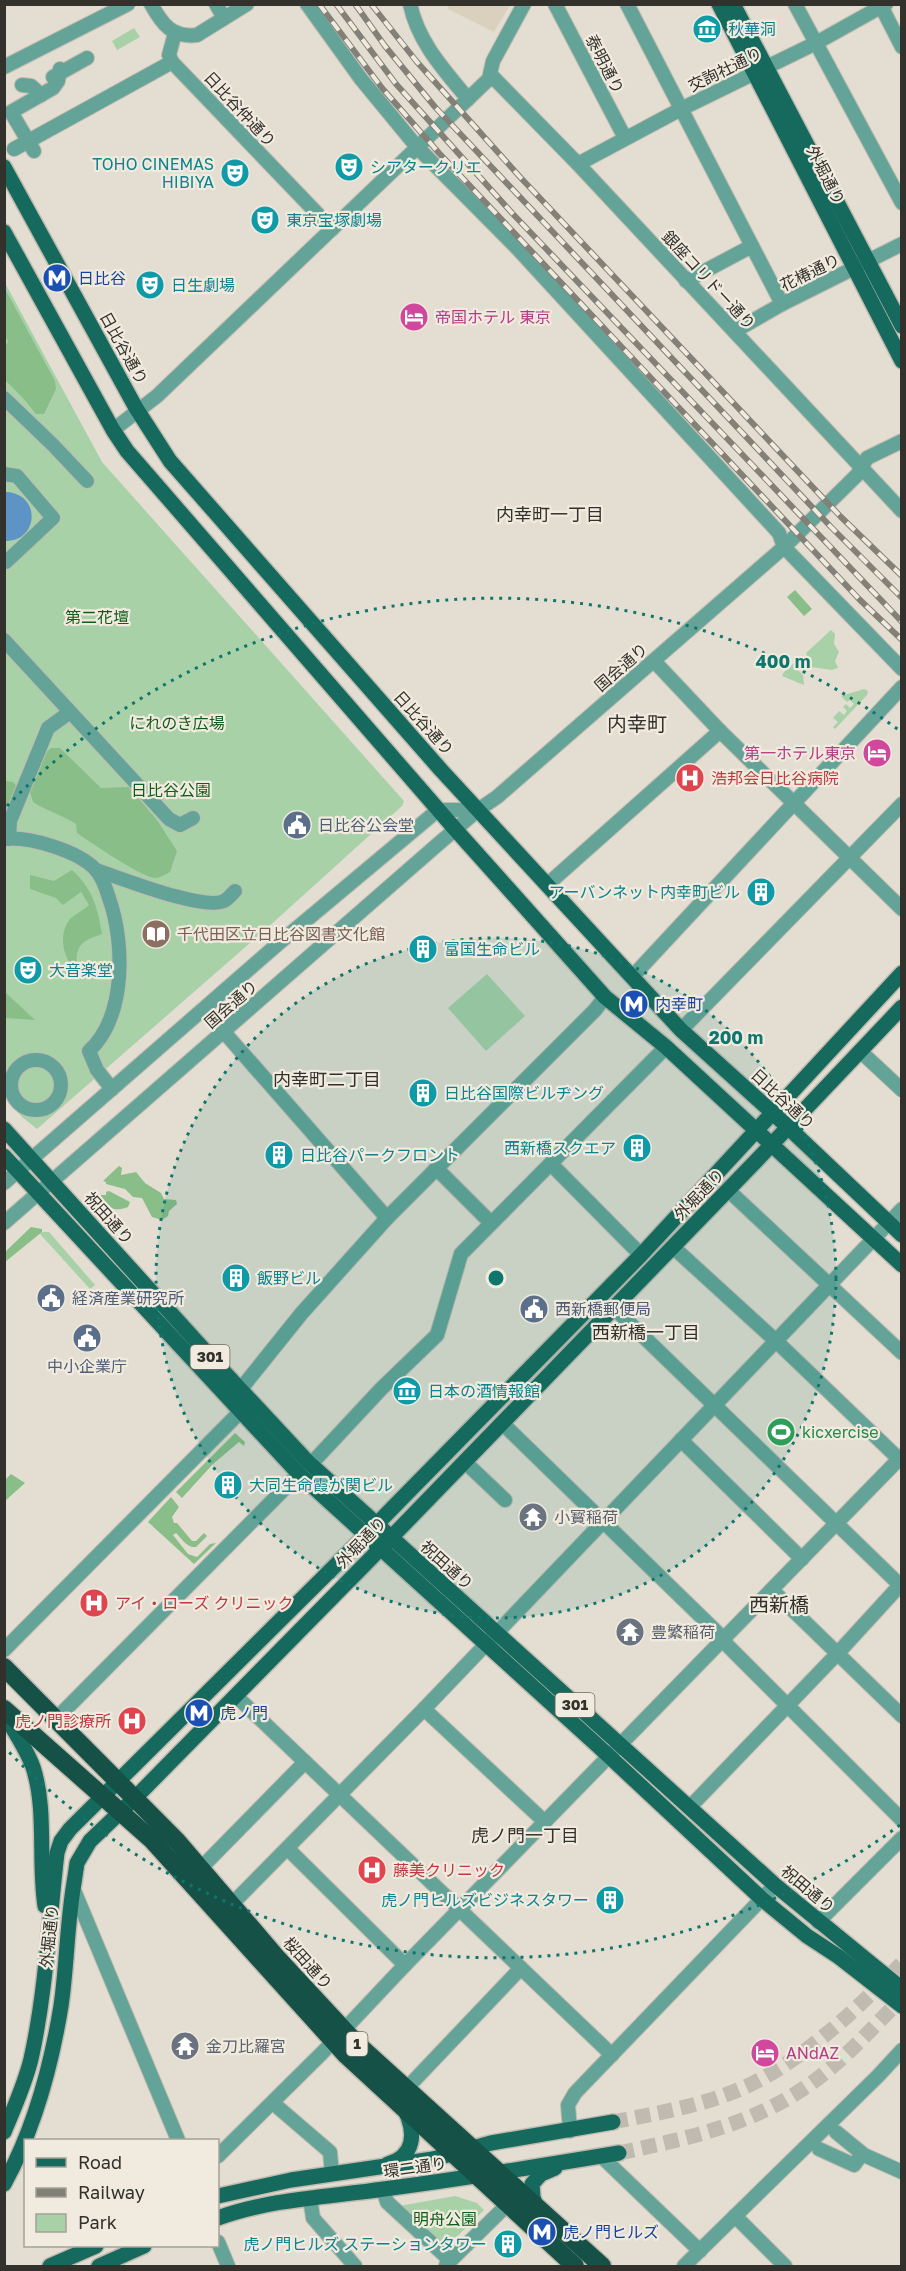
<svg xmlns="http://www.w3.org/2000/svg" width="906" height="2271" font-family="'Golos Text','Noto Sans JP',sans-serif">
<rect width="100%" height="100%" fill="#e3ded1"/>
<polygon fill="#d9d1bd" points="448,5 448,4 510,5 494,32 448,9"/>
<g fill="#a8d1a8">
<polygon points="134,28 140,37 117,50 112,41"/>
<polygon points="4,281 102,462 404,801 402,806 266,929 37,1129 22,1117 4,1097"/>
<polygon points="831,630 835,634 834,644 839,652 835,661 838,668 832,670 811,667 806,653"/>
<polygon points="803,655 803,667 799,667 798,670 803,675 804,685 782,676 784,672"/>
<polygon points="864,689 868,691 867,695 835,729 833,727 838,722 833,718 839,711 844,715 847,711 843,707 846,704 850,708 854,704 850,700 847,702 841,696"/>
<polygon points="487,974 525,1016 486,1051 448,1008"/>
<polygon points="42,1232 49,1232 95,1285 90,1289 40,1234"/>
<polygon points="455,2196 477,2203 484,2210 445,2248 399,2206"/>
</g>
<g fill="#89be89">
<polygon points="4,287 55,381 56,389 44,414 36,414 23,398 5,380 5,346 8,342 5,335"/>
<polygon points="795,590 812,609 804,616 787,597"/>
<path d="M51 748H60L101 788 129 787 157 820 177 851 170 872C166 874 161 877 157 878 145 880 90 842 77 833L76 824C62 815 47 811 33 802L28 786 42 756Z"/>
<polygon points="5,781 13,782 18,788 5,824"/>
<path d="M72 870C92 888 98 908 102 934 78 942 75 947 77 973 64 959 57 936 70 919 75 914 84 910 89 905L81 892 63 905 56 898 30 889V875L54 881Z"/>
<polygon points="5,992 35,1020 5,1018"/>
<polygon points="119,1166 122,1168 121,1175 136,1172 145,1183 161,1193 164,1199 176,1200 177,1204 169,1211 168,1216 162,1220 152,1217 142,1198 133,1197 125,1189 106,1184 106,1182 103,1181"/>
<path d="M109 1191 130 1202 128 1207C114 1212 111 1209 101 1198V1195H106V1192Z"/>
<polygon points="31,1227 42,1229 42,1232 5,1262 5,1252"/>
<polygon points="235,1433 245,1442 244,1446 239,1442 213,1464 182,1498 176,1492"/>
<polygon points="11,1474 25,1483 5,1501 5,1480"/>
<path d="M171 1497 179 1507 172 1517 174 1523H177L192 1541H196L204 1533 207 1536 196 1547C187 1548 182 1539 176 1533L173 1535 188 1554 197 1557 210 1544 216 1543 194 1564 148 1522Z"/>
</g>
<path fill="#5e94c5" d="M5 492C41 492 40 542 5 541Z"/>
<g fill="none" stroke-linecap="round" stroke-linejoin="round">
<g stroke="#c0bbb0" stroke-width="15" stroke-dasharray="15 8" stroke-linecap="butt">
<path d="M613 2122C664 2112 719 2103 765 2077 817 2047 860 2006 902 1963"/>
<path d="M619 2153C694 2137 765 2122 826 2072 853 2050 877 2023 902 1998"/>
</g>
<g stroke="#c0bbb0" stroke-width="16">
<g id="minor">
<path d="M151 4C162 24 172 38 197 35L247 4"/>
<polyline points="216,4 224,18"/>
<polyline points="307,4 361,79 417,147 518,249 779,533 784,547 902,669"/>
<path d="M410 4C418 42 444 70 468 99"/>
<polyline points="524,4 493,61 490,74 578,164 902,511"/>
<polyline points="555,4 625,138"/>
<polyline points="627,4 782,304"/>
<polyline points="795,4 902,203"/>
<polyline points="880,4 902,47"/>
<polyline points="175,33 169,55 172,62 332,229"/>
<polyline points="4,67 128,4"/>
<polyline points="53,77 87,58"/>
<polyline points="22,85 31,86 41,95"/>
<polyline points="14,149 172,62"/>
<polyline points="34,151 11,112 53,88 58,81 60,69"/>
<polyline points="578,164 681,109 816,43 886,4"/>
<polyline points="686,281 752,246"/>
<polyline points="735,331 782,304 902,244"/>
<polyline points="4,398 53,445 87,481"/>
<polyline points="113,430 157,396 492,76"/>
<polyline points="4,474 17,476 53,518 6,562 4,560"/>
<polyline points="4,640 169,819 180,825 193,818"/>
<polyline points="654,661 720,731 902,909"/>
<path d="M4 839C29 836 78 851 95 869 102 876 106 888 109 898 125 943 126 1017 89 1051L97 1070 112 1089"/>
<polyline points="9,839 10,821 48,728 70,712"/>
<path d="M96 870C121 878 203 911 224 901 228 899 232 894 235 891"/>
<polyline points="548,884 720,731"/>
<polyline points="632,977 902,687"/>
<polyline points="681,1030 902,804"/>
<polyline points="224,1032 387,1218"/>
<polyline points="860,1051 902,1090"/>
<circle cx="36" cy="1085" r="25"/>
<polyline points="551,1164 641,1255"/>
<polyline points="436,1168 491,1223"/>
<polyline points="4,1183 279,943 438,810 478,810"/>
<polyline points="728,1190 902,1353"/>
<polyline points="4,1223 437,845 478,810 497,797 784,547 857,475 867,458 902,441"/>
<polyline points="673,1247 776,1341 899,1459"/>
<polyline points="614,1308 902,1587"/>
<polyline points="502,1423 724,1639"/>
<polyline points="681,1440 802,1559"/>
<polyline points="465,1462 505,1500"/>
<polyline points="311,1464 381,1389 437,1335 461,1254 666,1047"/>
<polyline points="772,1590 902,1716"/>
<polyline points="723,1641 902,1820"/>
<polyline points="4,1650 241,1411 240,1390 301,1314 387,1218 595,1010 605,997"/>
<polyline points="236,1696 612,2055"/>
<polyline points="424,1709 545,1822"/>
<polyline points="56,1719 299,1474"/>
<polyline points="689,1808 837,1654 902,1583"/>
<polyline points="288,1849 405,1965"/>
<polyline points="201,1868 305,1762"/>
<polyline points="73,1888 178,2140"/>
<polyline points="231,1905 424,1709 902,1209"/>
<polyline points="818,1922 902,1838"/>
<polyline points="406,2089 521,1968"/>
<polyline points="273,2103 330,2152 332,2174"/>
<polyline points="570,2131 568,2105 575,2093 775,1885"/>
<polyline points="836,2132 864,2155 902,2172"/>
<polyline points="819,2149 854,2165 862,2154"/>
<polyline points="218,2156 323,2052 405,1965 902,1456"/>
<polyline points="601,2156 700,2251"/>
<polyline points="383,2189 387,2202 450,2260"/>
<polyline points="310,2198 313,2218 355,2266"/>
<polyline points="735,2216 785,2266"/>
<polyline points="218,2242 228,2266"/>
<polyline points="446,2265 507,2205"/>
<polyline points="684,2266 878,2076 902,2050"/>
</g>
</g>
<g stroke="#c0bbb0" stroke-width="18">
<g id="major">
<polyline points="719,4 902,361"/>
<polyline points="733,4 902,326"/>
<polyline points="4,167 136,408 170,461 441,770 681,1030 773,1113 902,1235"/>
<polyline points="4,232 113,430 127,451 455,829 605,997 666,1047 902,1265"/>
<polyline points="4,1129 225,1373 308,1462 775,1885 902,1989"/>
<polyline points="4,1156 299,1474 597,1745 762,1899 807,1936 839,1957 902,2006"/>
<path d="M4 1714C14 1731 26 1748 33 1767 47 1810 38 1861 45 1906"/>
<path d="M4 2132C14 2108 25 2084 31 2059 46 1992 49 1921 57 1853L61 1841 70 1829 366 1535 641 1255 902 973"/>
<path d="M388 2164C415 2156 416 2133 405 2110"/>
<path d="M4 2184C34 2130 51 2067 61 2006 67 1965 67 1923 74 1883L77 1863 90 1841 135 1798 381 1548 756 1161 902 1007"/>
<polyline points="218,2196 291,2180 433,2159 491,2143 613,2122"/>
<polyline points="536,2207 533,2197 532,2184 541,2174 555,2168"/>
<path d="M218 2218C270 2199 328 2197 384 2189 462 2179 541 2166 619 2153"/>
<polyline points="50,2266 96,2246"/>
<polyline points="99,2266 144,2246"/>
</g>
</g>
<g stroke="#c0bbb0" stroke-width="21">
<g id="highway">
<polyline points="4,1667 177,1841 278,1959 357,2044 602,2266"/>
<polyline points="4,1709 152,1840 346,2055 575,2266"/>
</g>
</g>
<use href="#minor" stroke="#64a498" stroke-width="14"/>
<use href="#major" stroke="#16695d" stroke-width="15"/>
<use href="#highway" stroke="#165147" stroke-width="18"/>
<g stroke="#838077" stroke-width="6">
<g id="rail">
<polyline points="319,4 382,88 439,153 860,600 902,640"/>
<polyline points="336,4 396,84 512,213 902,622"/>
<polyline points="355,4 385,46 435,107 831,527 902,598"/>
<polyline points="371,4 417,62 520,177 841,517 902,576"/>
</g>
</g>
<use href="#rail" stroke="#f0ebde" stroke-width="4" stroke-dasharray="11" stroke-linecap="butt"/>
</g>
<circle cx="496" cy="1278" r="340" fill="#0f766e" fill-opacity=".12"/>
<g fill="none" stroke="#0f766e" stroke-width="3" stroke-dasharray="3 6">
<circle cx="496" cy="1278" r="340"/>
<path d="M900 1825A680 680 0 0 1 7 1750M7 806A680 680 0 0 1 900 731"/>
</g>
<defs>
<g id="museum-disc" transform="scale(1.5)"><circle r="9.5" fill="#0f9aa8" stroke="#f0ebde"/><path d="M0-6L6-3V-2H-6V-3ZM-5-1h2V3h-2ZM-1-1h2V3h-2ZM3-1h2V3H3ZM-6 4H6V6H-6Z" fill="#fff"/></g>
<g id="theatre-disc" transform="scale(1.5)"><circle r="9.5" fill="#0f9aa8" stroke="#f0ebde"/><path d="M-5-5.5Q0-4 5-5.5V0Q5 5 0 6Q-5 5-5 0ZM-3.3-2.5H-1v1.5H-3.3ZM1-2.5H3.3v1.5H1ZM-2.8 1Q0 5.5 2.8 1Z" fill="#fff"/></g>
<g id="metro-disc" transform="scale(1.5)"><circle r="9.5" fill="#1a4fb4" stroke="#f0ebde"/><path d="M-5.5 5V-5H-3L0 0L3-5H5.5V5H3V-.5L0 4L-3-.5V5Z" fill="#fff"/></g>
<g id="hotel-disc" transform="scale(1.5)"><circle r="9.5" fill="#d1479c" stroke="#f0ebde"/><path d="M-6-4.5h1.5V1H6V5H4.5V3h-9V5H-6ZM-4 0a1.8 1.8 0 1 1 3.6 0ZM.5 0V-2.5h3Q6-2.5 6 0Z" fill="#fff"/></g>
<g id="hospital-disc" transform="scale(1.5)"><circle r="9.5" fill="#e0444e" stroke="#f0ebde"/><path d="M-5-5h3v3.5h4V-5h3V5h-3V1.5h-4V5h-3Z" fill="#fff"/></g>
<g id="civic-disc" transform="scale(1.5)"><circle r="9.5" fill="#5c6f8a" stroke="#f0ebde"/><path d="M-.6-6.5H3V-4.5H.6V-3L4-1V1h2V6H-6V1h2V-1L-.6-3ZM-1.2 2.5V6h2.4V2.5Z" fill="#fff"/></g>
<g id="building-disc" transform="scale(1.5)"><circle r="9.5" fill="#0f9aa8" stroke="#f0ebde"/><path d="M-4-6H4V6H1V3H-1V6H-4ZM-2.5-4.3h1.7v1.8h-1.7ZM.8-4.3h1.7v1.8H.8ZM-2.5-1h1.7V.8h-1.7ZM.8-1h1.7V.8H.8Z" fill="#fff"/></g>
<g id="library-disc" transform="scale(1.5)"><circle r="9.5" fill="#8d6e63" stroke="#f0ebde"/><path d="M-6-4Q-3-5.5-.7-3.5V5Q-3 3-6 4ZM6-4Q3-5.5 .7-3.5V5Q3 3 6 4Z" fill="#fff"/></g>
<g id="stadium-disc" transform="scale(1.5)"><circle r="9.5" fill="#2e9e5b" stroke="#f0ebde"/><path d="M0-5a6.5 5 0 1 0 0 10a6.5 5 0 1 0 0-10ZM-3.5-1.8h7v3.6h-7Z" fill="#fff"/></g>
<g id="temple-disc" transform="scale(1.5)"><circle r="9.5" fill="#6b7280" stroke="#f0ebde"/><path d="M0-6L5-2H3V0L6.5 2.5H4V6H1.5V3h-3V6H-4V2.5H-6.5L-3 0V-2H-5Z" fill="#fff"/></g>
</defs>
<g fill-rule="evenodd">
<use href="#museum-disc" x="707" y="29"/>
<use href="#theatre-disc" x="349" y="167"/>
<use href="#theatre-disc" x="235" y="173"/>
<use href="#theatre-disc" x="265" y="220"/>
<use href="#metro-disc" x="57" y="278"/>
<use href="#theatre-disc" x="150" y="285"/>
<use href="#hotel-disc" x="414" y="317"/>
<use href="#hotel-disc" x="877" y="753"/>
<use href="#hospital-disc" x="690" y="778"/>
<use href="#civic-disc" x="297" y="825"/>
<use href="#building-disc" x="761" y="892"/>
<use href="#library-disc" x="156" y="934"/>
<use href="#building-disc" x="423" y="949"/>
<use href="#theatre-disc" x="28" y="970"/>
<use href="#metro-disc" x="634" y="1004"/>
<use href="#building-disc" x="423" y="1093"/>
<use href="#building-disc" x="637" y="1148"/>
<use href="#building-disc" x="279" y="1155"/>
<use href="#building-disc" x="236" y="1278"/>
<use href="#civic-disc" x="51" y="1298"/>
<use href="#civic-disc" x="534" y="1309"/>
<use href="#civic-disc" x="87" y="1338"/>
<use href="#museum-disc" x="407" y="1391"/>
<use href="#stadium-disc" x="781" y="1432"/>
<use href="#building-disc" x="228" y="1485"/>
<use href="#temple-disc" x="533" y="1517"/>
<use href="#hospital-disc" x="94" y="1603"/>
<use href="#temple-disc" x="630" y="1632"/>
<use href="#metro-disc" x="199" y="1713"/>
<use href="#hospital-disc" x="132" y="1721"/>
<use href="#hospital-disc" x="372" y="1870"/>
<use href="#building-disc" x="610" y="1900"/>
<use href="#temple-disc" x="185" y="2046"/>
<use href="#hotel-disc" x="765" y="2053"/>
<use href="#metro-disc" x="542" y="2232"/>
<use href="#building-disc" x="508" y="2244"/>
</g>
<g text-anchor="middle" stroke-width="4.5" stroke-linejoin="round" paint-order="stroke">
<g fill="#f0ebde" stroke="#6c6961" stroke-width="1.5">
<rect x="190.5" y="1345" width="39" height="24" rx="4.5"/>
<rect x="555.5" y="1693" width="39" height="24" rx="4.5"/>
<rect x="346.5" y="2032" width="21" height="24" rx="4.5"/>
</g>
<g font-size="15" font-weight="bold" fill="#33312c">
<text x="210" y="1362">301</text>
<text x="575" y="1710">301</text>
<text x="357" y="2049">1</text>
</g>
<g font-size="16" fill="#0d838f" stroke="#f0ebde" text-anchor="start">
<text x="728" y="35">秋華洞</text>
<text x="214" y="170" text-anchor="end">TOHO CINEMAS<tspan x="214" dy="18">HIBIYA</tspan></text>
<text x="370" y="173">シアタークリエ</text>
<text x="286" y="226">東京宝塚劇場</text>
<text x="171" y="291">日生劇場</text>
<text x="740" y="898" text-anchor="end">アーバンネット内幸町ビル</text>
<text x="444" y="955">富国生命ビル</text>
<text x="49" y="976">大音楽堂</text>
<text x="444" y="1099">日比谷国際ビルヂング</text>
<text x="616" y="1154" text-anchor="end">西新橋スクエア</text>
<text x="300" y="1161">日比谷パークフロント</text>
<text x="257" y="1284">飯野ビル</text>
<text x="428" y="1397">日本の酒情報館</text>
<text x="249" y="1491">大同生命霞が関ビル</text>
<text x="589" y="1906" text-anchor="end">虎ノ門ヒルズビジネスタワー</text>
<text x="487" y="2250" text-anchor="end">虎ノ門ヒルズ ステーションタワー</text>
</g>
<g font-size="16" fill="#33312c" stroke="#f0ebde">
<text transform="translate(605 64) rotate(63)" y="6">泰明通り</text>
<text transform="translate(725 69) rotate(-26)" y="6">交詢社通り</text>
<text transform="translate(240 109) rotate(47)" y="6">日比谷仲通り</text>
<text transform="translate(826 175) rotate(63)" y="6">外堀通り</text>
<text transform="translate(810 272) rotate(-26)" y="6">花椿通り</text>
<text transform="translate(709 280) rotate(47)" y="6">銀座コリドー通り</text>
<text transform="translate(124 348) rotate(61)" y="6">日比谷通り</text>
<text transform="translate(621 667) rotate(-41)" y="6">国会通り</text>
<text transform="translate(424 723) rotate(48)" y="6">日比谷通り</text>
<text transform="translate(231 1004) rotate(-41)" y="6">国会通り</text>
<text transform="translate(783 1099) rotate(43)" y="6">日比谷通り</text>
<text transform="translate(699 1194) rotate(-46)" y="6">外堀通り</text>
<text transform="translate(109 1218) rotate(48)" y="6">祝田通り</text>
<text transform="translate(361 1542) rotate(-46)" y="6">外堀通り</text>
<text transform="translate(447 1565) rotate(42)" y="6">祝田通り</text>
<text transform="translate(808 1889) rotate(40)" y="6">祝田通り</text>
<text transform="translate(49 1936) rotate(-84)" y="6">外堀通り</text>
<text transform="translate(308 1963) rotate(48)" y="6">桜田通り</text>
<text transform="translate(415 2167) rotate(-8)" y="6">環二通り</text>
</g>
<g font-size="16" fill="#164399" stroke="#f0ebde" text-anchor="start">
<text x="78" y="284">日比谷</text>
<text x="655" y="1010">内幸町</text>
<text x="220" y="1719">虎ノ門</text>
<text x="563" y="2238">虎ノ門ヒルズ</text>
</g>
<g font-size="16" fill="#b23c85" stroke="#f0ebde" text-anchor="start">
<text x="435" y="323">帝国ホテル 東京</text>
<text x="856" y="759" text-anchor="end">第一ホテル東京</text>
<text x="786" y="2059">ANdAZ</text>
</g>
<g font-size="16" fill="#0f5d1a" stroke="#f0ebde">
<text x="97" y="623">第二花壇</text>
<text x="177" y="729">にれのき広場</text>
<text x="171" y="796">日比谷公園</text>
<text x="445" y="2225">明舟公園</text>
</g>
<g font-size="16" fill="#be3a42" stroke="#f0ebde" text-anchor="start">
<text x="711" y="784">浩邦会日比谷病院</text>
<text x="115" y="1609">アイ・ローズ クリニック</text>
<text x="111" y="1727" text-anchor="end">虎ノ門診療所</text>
<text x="393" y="1876">藤美クリニック</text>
</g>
<g font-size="16" fill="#4e5e75" stroke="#f0ebde" text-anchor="start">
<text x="318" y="831">日比谷公会堂</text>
<text x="72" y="1304">経済産業研究所</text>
<text x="555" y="1315">西新橋郵便局</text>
<text x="87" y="1372" text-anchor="middle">中小企業庁</text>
</g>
<g font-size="16" fill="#785e54" stroke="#f0ebde" text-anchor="start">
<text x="177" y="940">千代田区立日比谷図書文化館</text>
</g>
<g font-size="16" fill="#27864d" stroke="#f0ebde" text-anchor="start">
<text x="802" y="1438">kicxercise</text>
</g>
<g font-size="16" fill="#5b616d" stroke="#f0ebde" text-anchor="start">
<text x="554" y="1523">小寳稲荷</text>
<text x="651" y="1638">豊繁稲荷</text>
<text x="206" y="2052">金刀比羅宮</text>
</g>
<g font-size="18" fill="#33312c" stroke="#f0ebde">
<text x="550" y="521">内幸町一丁目</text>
<text x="327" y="1086">内幸町二丁目</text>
<text x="646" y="1339">西新橋一丁目</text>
<text x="525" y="1842">虎ノ門一丁目</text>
</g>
<g font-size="20" fill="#33312c" stroke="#f0ebde">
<text x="637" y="731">内幸町</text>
<text x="779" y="1612">西新橋</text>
</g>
</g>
<circle cx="496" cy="1278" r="9" fill="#0f766e" stroke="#f0ebde" stroke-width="3"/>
<g font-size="18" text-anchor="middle" font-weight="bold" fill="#0f766e" stroke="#f0ebde" stroke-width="4.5" stroke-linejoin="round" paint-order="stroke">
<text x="783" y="668">400 m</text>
<text x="736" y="1044">200 m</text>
</g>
<rect width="906" height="2271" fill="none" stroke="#33312c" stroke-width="12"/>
<rect x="24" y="2139" width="195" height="108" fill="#f0ebde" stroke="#a4a197" stroke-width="1.5"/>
<rect x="36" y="2158" width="30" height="9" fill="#16695d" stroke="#a4a197" stroke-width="1.5"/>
<text x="78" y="2169" font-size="18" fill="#33312c">Road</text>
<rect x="36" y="2188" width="30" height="9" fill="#838077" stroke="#a4a197" stroke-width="1.5"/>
<text x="78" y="2199" font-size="18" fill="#33312c">Railway</text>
<rect x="36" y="2214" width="30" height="18" fill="#a8d1a8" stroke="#a4a197" stroke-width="1.5"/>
<text x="78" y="2229" font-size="18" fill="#33312c">Park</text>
</svg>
